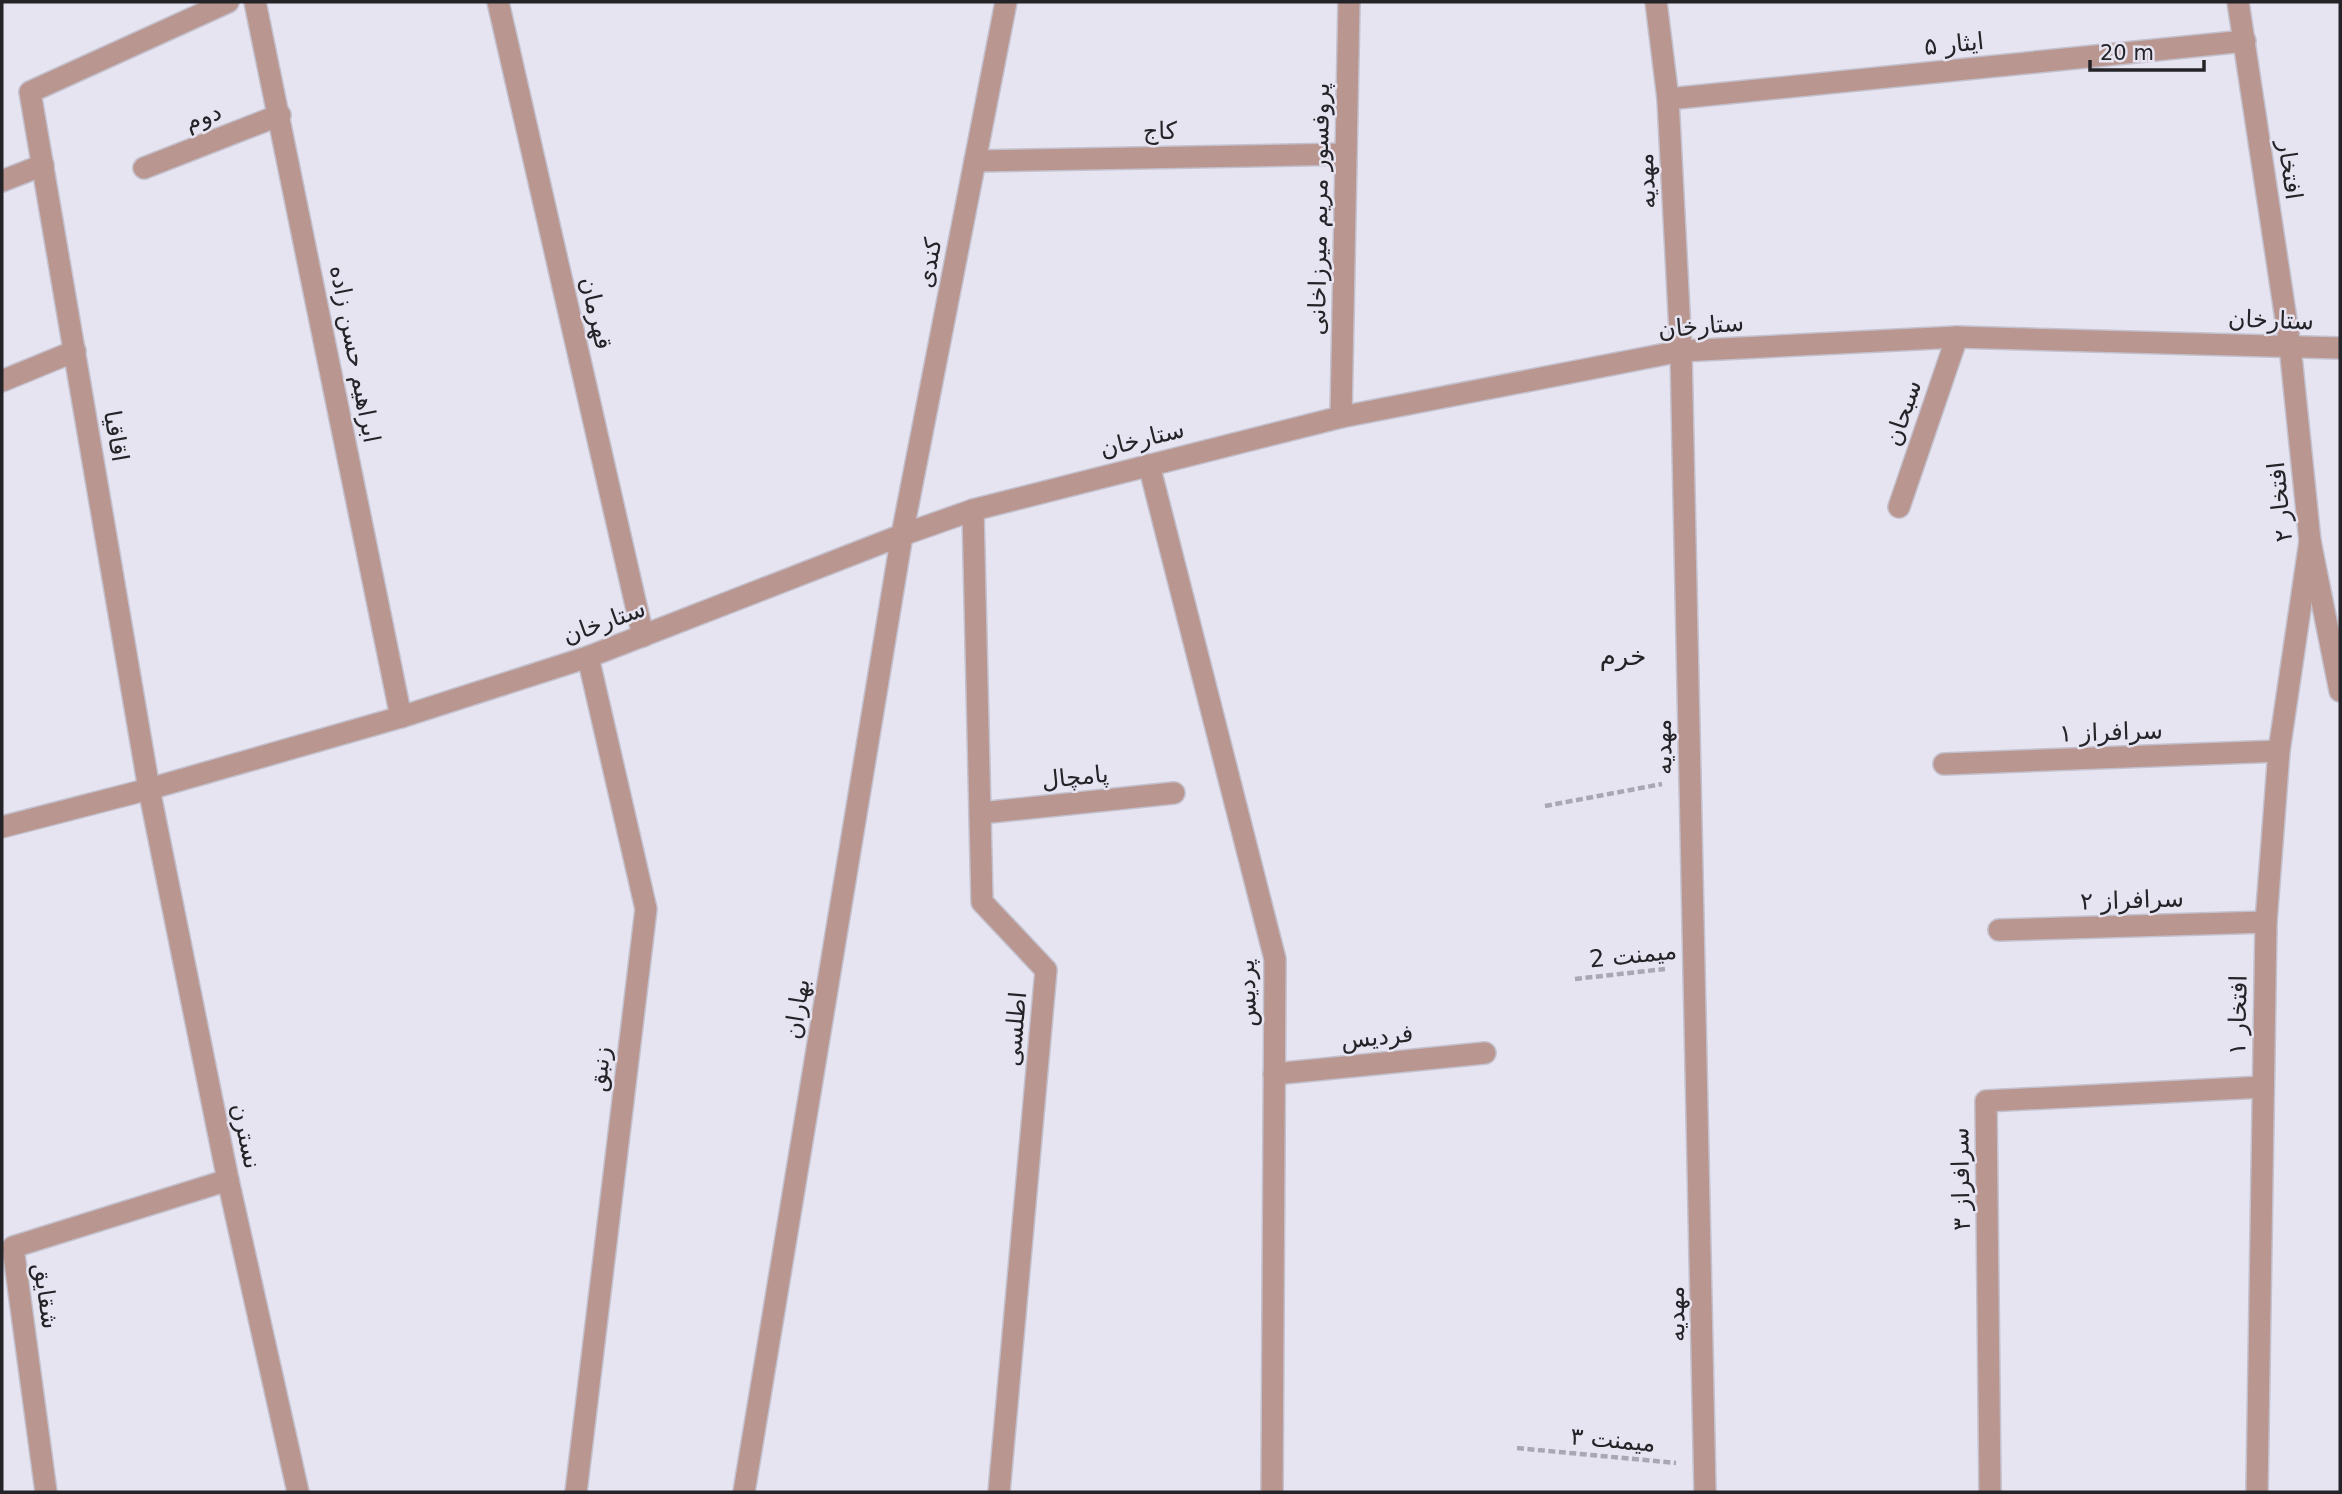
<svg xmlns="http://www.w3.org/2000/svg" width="2342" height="1494" font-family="'DejaVu Sans',Vazirmatn,sans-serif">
<rect width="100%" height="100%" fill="#e7e4f2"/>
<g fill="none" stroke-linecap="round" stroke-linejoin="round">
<g stroke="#c4c1ce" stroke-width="24">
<g id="minor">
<polyline points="228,2 30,92 149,789 228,1180 298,1492"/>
<polyline points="255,2 401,717"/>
<polyline points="498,2 643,636"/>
<polyline points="1656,2 1668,99 1681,351 1705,1492"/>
<polyline points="2238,2 2290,346 2310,541 2340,691"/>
<polyline points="1668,99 2245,41"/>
<polyline points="975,161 1346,154"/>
<polyline points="144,168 280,115"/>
<polyline points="2,181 43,165"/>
<polyline points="2,381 75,351"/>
<polyline points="1341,417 1349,2"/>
<polyline points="1149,465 1275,959 1272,1492"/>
<polyline points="1899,507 1957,337"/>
<polyline points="973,510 982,902 1046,970 999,1492"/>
<polyline points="1944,764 2279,751"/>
<polyline points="981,813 1174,793"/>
<polyline points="2,827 149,789 401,717 588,657 902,535 973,510 1341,417 1681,351 1957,337 2340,348"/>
<polyline points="1999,930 2266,922"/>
<polyline points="1274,1074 1485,1053"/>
<polyline points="46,1492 13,1247 228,1180"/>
<polyline points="576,1492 646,909 588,657"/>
<polyline points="744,1492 902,535 1006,2"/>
<polyline points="1990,1492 1986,1101 2263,1087"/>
<polyline points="2257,1492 2266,922 2279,751 2310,541"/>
</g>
</g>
<g stroke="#a9a7b2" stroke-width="4.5" stroke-dasharray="7 3.5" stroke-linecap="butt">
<polyline points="1545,806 1662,784"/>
<polyline points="1575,979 1665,969"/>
<polyline points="1517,1448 1676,1463"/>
</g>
<use href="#minor" stroke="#b9968f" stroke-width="21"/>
</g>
<g text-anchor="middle" stroke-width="5" stroke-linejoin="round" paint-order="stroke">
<g font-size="24" fill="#242328" stroke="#e7e4f2">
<text transform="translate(1954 44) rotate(-6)" y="8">ایثار ۵</text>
<text transform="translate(203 117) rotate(-21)" y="8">دوم</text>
<text transform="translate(1160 131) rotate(-1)" y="8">کاج</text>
<text transform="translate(2290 170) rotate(82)" y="8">افتخار</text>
<text transform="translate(1646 181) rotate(-93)" y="8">مهدیه</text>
<text transform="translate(1319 209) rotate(-89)" y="8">پروفسور مریم میرزاخانی</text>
<text transform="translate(929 263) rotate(-79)" y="8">کندی</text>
<text transform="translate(596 313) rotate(77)" y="8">قهرمان</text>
<text transform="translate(2271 320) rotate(2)" y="8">ستارخان</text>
<text transform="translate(1701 326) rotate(-5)" y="8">ستارخان</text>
<text transform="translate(355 354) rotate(79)" y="8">ابراهیم حسن زاده</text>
<text transform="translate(1903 413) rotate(-71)" y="8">سبحان</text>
<text transform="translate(116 436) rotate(80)" y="8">اقاقیا</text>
<text transform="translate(1142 439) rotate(-14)" y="8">ستارخان</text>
<text transform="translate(2280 502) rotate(-96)" y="8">افتخار ۲</text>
<text transform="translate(604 622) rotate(-20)" y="8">ستارخان</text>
<text transform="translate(2111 732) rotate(-2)" y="8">سرافراز ۱</text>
<text transform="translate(1663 747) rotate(-91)" y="8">مهدیه</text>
<text transform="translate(1075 777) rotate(-6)" y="8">پامچال</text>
<text transform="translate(2132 900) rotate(-2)" y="8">سرافراز ۲</text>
<text transform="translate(1633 955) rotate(-6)" y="8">میمنت 2</text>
<text transform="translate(1247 993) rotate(-92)" y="8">پردیس</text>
<text transform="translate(797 1009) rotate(-81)" y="8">بهاران</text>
<text transform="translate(2238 1015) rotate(-89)" y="8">افتخار ۱</text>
<text transform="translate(1015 1029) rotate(-85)" y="8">اطلسی</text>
<text transform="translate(1377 1037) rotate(-6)" y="8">فردیس</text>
<text transform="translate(600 1069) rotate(-83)" y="8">زنبق</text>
<text transform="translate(246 1136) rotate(78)" y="8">نسترن</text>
<text transform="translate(1961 1179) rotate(-91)" y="8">سرافراز ۳</text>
<text transform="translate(46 1296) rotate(82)" y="8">شقایق</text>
<text transform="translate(1676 1314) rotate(-91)" y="8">مهدیه</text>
<text transform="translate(1613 1440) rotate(5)" y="8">میمنت ۳</text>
</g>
<g font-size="26" fill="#242328" stroke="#e7e4f2">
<text x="1623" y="665">خرم</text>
</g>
</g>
<rect width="2342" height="1494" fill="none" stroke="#242328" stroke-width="7"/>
<path d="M2090 60v10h114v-10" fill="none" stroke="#242328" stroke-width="3.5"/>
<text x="2100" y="60" font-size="21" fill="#242328" stroke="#e7e4f2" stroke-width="5" paint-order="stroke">20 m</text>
</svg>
